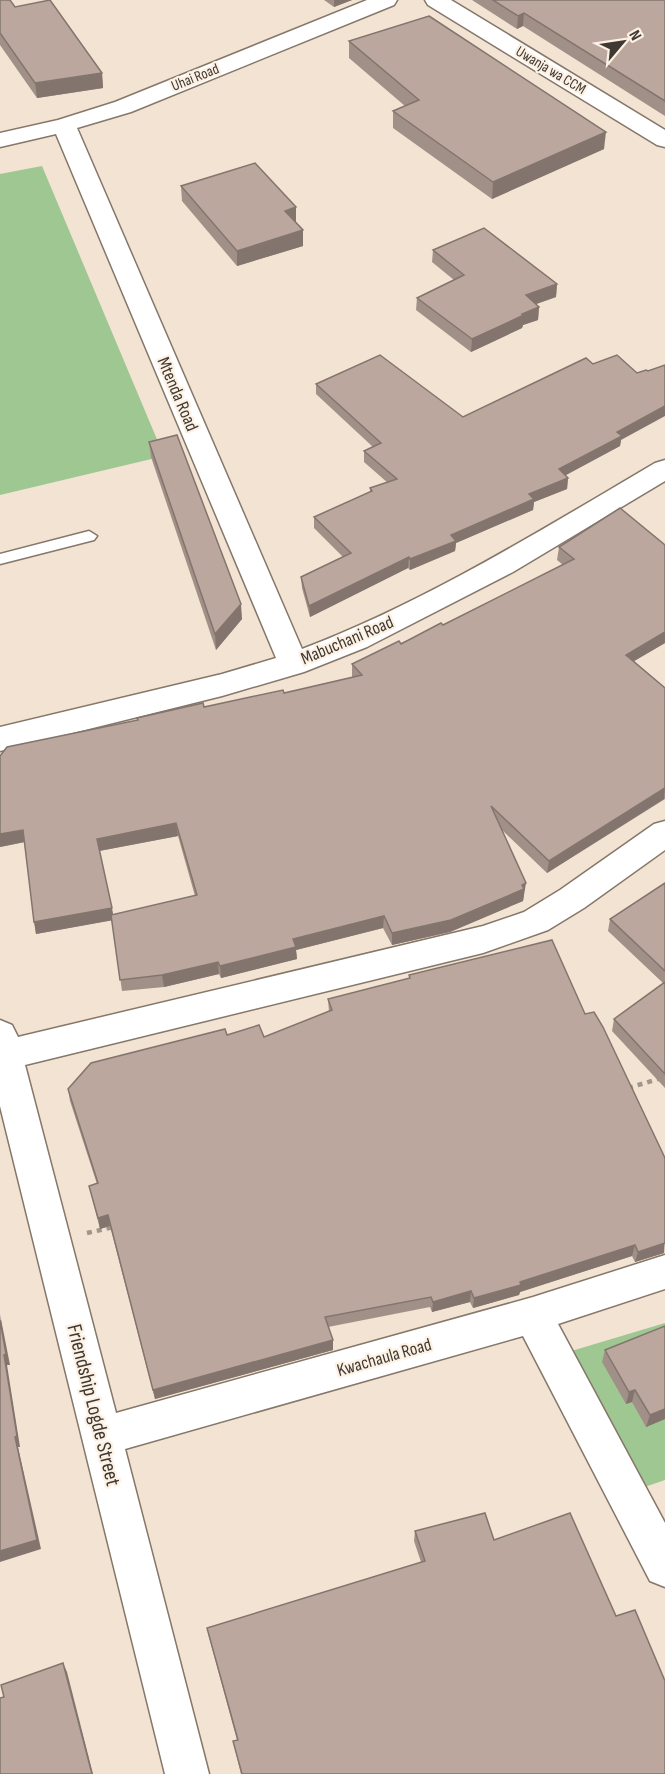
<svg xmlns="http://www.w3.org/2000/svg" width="665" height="1774" font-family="'Sofia Sans Condensed',sans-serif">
<rect width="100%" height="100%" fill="#f2e3d3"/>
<g fill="#9ec791">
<polygon points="42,166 164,456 0,495 0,174"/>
<polygon points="665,1323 665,1480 630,1492 558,1355"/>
</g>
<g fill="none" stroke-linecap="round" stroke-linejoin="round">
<g stroke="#857769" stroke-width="3">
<polygon id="service" points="89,531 97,536 94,540 0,564 0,554"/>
</g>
<g stroke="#857769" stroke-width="3">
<g id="minor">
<path d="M367 0H397L394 5 131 112 77 128 302 649C426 602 541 530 655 463L665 460V481L513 572 367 647 304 672 222 696 0 751V727L222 674 276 658 56 134 0 147V133L58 120 115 102Z"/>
<polygon points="425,0 451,0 665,130 665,147 657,145 428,5"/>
<polygon points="665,821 665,850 584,908 548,930 483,953 25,1065 116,1413 533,1297 665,1255 665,1289 558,1324 665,1523 665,1587 650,1581 523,1336 125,1449 209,1774 165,1774 0,1106 0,1020 12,1025 18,1037 483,926 524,912 560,890 654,824"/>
</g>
</g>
<g stroke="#a1968b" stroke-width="4.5" stroke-dasharray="5 5" stroke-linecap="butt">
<polyline points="628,1088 665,1077"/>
<polyline points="87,1233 114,1227"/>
</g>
<use href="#service" fill="#fff" fill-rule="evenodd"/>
<use href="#minor" fill="#fff" fill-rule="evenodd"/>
</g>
<g fill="#a19087" fill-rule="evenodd">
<polygon points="0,0 15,7 102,73 103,88 37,98 0,45"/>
<polygon points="324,0 352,0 334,7"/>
<polygon points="472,0 665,0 665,116 523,26 517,29"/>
<polygon points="349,41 604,149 492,199 393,128 393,111 405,106 349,58"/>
<polygon points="181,186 296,223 303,230 303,246 237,266 182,201"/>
<polygon points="433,250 557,284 556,297 536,304 539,307 538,320 523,325 522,328 471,352 416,310 417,298 454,280 432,262"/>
<polygon points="316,384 463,417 621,440 620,446 565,475 568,478 567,489 534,502 533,510 456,543 455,551 410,570 408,568 310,617 302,588 301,577 343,557 314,528 314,517 370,492 370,488 388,483 364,462 364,451 373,447 316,394"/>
<polygon points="149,442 242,619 216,650 151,457"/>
<path d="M665 545V643L634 661 665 688V799L547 873 502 830 524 895 523 901 450 932 392 945 383 928 296 950 297 959 221 978 219 974 164 987 122 991 112 920 36 934 24 842 0 847 204 707 284 693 352 677V664L443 625 563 565 557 560 559 547ZM178 836 195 896 113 915 99 851Z"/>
<polygon points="665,883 665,1088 612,1031 614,1019 663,983 608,931 610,919"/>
<polygon points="409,975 585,1014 664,1253 635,1262 632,1256 520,1292 519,1295 473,1308 470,1302 432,1312 430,1307 328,1327 333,1350 155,1399 110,1226 100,1229 89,1186 97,1184 70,1101 68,1089 227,1035 264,1037 329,1012 328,999 409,978"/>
<polygon points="605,1350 665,1419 646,1427 632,1402 626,1404 602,1362"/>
<polygon points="415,1531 494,1540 665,1774 241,1774 233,1741 237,1740 209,1637 207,1628 421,1562 414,1541"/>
</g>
<g fill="#83756e">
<polygon points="334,0 352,0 334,7"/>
<polygon points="524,13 523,26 517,29 518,16"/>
<polygon points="102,73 103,88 37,98 35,83"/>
<polygon points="606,132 604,149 492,199 493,182"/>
<polygon points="296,207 296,223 285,211"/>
<polygon points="303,230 303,246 237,266 237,251"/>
<polygon points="557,284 556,297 525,308 526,295"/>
<polygon points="539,307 538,320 523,325 522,328 471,352 472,339 522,314"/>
<polygon points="665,406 665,416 621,440 620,446 557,480 559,469 617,432"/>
<polygon points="568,478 567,489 534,502 533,510 456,543 455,551 410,570 410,559 451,535 529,494"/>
<polygon points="409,557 408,568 310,617 309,606"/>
<polygon points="241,604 242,619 216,650 215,634"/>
<polygon points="665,632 665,643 624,667 626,655"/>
<polygon points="665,788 664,799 547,873 549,861"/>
<polygon points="176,823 178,836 99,851 97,839"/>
<polygon points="23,830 25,842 0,847 0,834"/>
<polygon points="526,883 523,901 450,932 392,945 392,933"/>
<polygon points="112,908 114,920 36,934 34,922"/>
<polygon points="384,916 383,928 296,950 297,959 221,978 220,966 293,939"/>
<polygon points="218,962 219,974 164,987 162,975"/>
<polygon points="108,1215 110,1226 100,1229 98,1218"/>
<polygon points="665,1238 664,1253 635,1262 638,1252"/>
<polygon points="635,1245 632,1256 520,1292 519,1295 473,1308 474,1298 520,1282"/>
<polygon points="471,1291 470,1302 432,1312 433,1302"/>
<polygon points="0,1314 10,1365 7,1365 20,1447 18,1447 41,1549 0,1562 0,1551 15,1437 4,1355"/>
<polygon points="333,1340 333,1350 155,1399 153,1390"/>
<polygon points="635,1390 632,1402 626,1404 629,1392"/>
<polygon points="665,1409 665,1419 646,1427 650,1415"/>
<polygon points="63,1663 67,1672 93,1774 92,1774"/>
</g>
<g fill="#bba79d" stroke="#83756e" stroke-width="1.5">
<polygon points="0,0 10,0 15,7 50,0 102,73 35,83 0,33"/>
<polygon points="493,0 665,0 665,101 524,13 518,16"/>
<polygon points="429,16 606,132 493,182 393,111 419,100 349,41"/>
<polygon points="255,163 296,207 285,211 303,230 237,251 181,186"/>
<polygon points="484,228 557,284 526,295 539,307 522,314 524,315 472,339 417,298 464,275 433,250"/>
<polygon points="380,355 463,417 586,358 593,364 617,355 637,373 646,370 648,371 665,365 665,406 617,432 622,436 559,469 568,478 529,494 534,499 451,535 456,541 410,559 409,557 309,606 301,577 351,553 314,517 372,491 370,488 397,479 364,451 381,443 316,384"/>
<polygon points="177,435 241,604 215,634 149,442"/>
<polygon points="620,508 665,545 665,632 626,655 665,688 665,788 549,861 491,806 526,883 522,885 524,889 451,920 392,933 384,916 293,939 296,947 220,966 218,962 162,975 120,980 111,915 197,895 176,823 97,839 112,908 34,922 23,830 0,834 0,756 7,747 138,720 137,718 203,703 204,707 283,690 284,693 362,675 352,664 399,641 401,644 441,623 443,625 574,559 559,547"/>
<polygon points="665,883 665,971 610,919"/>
<polygon points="552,940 585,1014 594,1012 603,1027 665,1158 665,1243 638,1252 635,1245 520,1282 521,1285 474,1298 471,1291 433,1302 431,1297 325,1317 333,1340 153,1390 108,1215 98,1218 89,1186 98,1183 68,1089 91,1063 225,1029 227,1035 259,1025 264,1037 332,1010 328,999 410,978 409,975"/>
<polygon points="665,982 665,1074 614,1019"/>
<polygon points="0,1320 6,1354 4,1355 17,1436 15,1437 37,1540 0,1551"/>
<polygon points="665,1326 665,1409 650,1415 635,1390 629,1392 605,1350"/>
<polygon points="485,1513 494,1540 570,1513 616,1616 635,1610 665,1681 665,1774 242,1774 233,1741 238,1740 207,1628 425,1561 415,1531"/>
<polygon points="63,1663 92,1774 0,1774 0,1698 4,1697 1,1685"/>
</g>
<g text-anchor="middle" stroke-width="4.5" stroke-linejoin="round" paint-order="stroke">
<g font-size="15" fill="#3f3933" stroke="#fdf1e4">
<text transform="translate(551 70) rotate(31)" y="5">Uwanja wa CCM</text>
<text transform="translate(195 77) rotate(-22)" y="5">Uhai Road</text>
</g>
<g font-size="18" fill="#3f3933" stroke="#fdf1e4">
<text transform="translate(178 394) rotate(67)" y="6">Mtenda Road</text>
<text transform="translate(347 640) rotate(-23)" y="6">Mabuchani Road</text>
<text transform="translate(384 1357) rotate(-16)" y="6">Kwachaula Road</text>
</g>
<g font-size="21" fill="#3f3933" stroke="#fdf1e4">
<text transform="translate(94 1405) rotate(76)" y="7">Friendship Logde Street</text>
</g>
</g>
<g transform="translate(623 42) rotate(61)" stroke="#fdf1e4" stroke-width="4.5" paint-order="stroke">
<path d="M0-4.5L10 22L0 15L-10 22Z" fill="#3f3933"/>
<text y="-9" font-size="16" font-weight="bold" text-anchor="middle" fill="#3f3933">N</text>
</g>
</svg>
